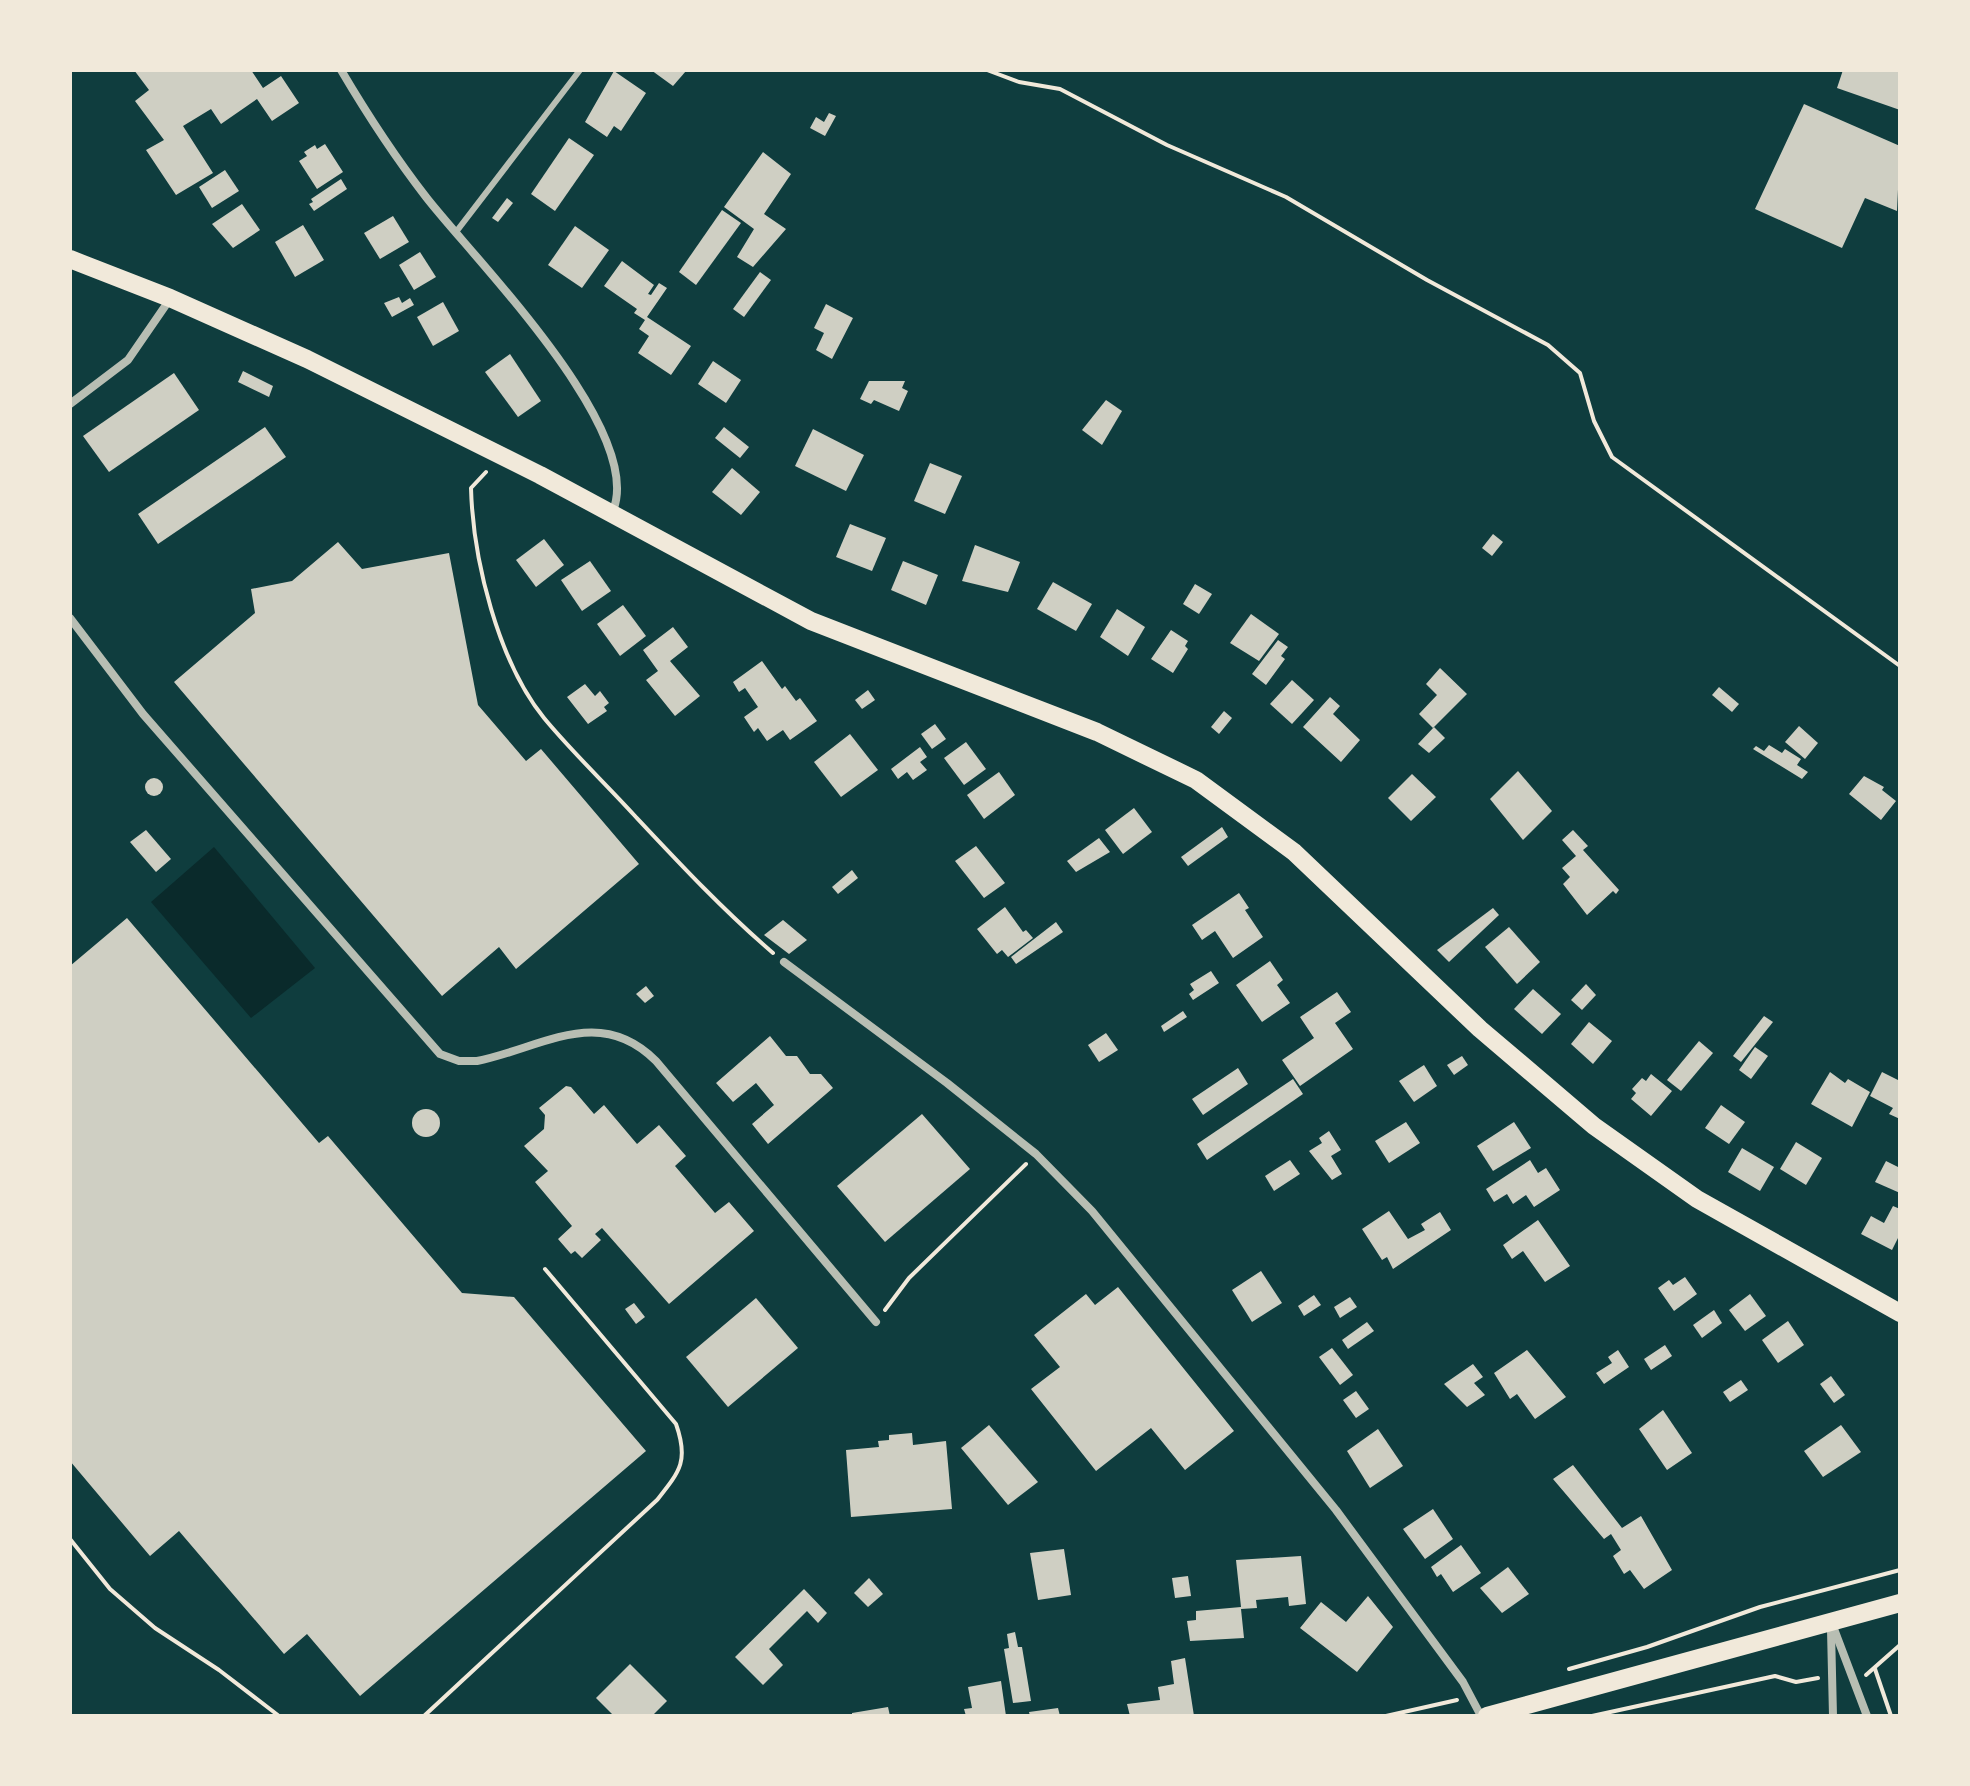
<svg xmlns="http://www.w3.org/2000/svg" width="1970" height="1786" font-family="'PT Serif',serif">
<rect width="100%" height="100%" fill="#0f3d3e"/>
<polygon fill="#0a2a2b" points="214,847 315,968 251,1018 151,902"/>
<g fill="#cfcfc3">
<polygon points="134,70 251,70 263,88 281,76 299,103 272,121 257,99 221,124 211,109 183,126 213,173 176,195 146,150 164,140 135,101 149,90"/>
<polygon points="651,70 685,70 686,71 673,86"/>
<polygon points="1843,70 1900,70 1900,110 1837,88"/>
<polygon points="614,71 646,93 621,131 614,126 607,137 585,122"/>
<polygon points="1804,104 1900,146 1897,211 1865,198 1842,248 1755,209"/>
<polygon points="829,113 836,116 825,136 810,128 816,117 824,122"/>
<polygon points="569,138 594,155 555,211 531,194"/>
<polygon points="325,144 343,172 317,189 299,161 307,156 304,152 315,145 317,149"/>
<polygon points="763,152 791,174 764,214 786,229 753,267 737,257 754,229 724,207"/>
<polygon points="225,170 239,191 212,208 199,187"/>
<polygon points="341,179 347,189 314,211 309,204 313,202 311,199"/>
<polygon points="507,198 513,203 498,222 492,218"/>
<polygon points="242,204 260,230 233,248 212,224"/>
<polygon points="722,210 741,223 696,285 679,272"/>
<polygon points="393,216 409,242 380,259 364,233"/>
<polygon points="303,225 324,260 295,277 275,242"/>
<polygon points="575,226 609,250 582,288 548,265"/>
<polygon points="420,252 436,277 414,290 399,265"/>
<polygon points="622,261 654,285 648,294 651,295 659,283 667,288 647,317 691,346 671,375 638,353 649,336 639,329 645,320 634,313 637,309 604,286"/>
<polygon points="760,272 771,280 744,317 733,309"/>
<polygon points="399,297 402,303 410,298 414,305 392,317 384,303"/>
<polygon points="443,302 459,331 433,346 417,317"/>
<polygon points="826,304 853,318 832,359 816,350 824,333 814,328"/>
<polygon points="510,354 541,401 518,417 485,372"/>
<polygon points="713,361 741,380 726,403 698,384"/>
<polygon points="243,371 273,386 269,397 238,382"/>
<polygon points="174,373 199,410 109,472 83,436"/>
<polygon points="869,381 905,381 902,388 908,391 899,411 874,400 871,404 860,399"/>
<polygon points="1106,400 1122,411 1102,445 1082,430"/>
<polygon points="265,427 286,457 158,544 138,514"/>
<polygon points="724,427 749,447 740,458 715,438"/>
<polygon points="813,429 864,455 846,491 795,466"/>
<polygon points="930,463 962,476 945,514 914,501"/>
<polygon points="732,468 760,492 741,515 712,492"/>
<polygon points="850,524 886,538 872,571 836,557"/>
<polygon points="1493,534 1503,542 1492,556 1482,548"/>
<polygon points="544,539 564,565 536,587 516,560"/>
<polygon points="338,542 362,569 449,553 478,705 526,761 541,749 639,864 516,969 499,947 442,996 174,682 255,613 251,589 292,581"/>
<polygon points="975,545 1020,562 1008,592 962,581"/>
<polygon points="590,561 611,591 582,611 561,580"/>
<polygon points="903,561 938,575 926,605 891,590"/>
<polygon points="1053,582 1092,604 1076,631 1037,609"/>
<polygon points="1195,584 1212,594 1199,614 1183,604"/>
<polygon points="623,605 646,636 620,656 597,624"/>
<polygon points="1117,609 1145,627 1128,656 1100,637"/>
<polygon points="1251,614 1279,634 1259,661 1230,643"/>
<polygon points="673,627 688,647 670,661 700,696 675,716 646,680 658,671 643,650"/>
<polygon points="1171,630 1188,641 1185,646 1188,649 1173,673 1151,659"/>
<polygon points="1278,640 1288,647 1281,656 1285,659 1266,685 1252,674"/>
<polygon points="762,661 782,689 785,686 796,701 800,698 817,721 790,740 783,730 767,741 758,728 754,732 744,717 758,707 745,688 739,692 733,682"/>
<polygon points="1440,668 1467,694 1433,728 1419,714 1437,695 1426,684"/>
<polygon points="1292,680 1314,700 1292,724 1270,704"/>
<polygon points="585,684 595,696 600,691 609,703 604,707 607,711 588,724 567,697"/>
<polygon points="1719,687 1739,704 1732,712 1712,695"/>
<polygon points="868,690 875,700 862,709 855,700"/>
<polygon points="1330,697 1340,706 1333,714 1360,740 1341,762 1303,727"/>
<polygon points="1224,711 1232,718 1219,734 1211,727"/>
<polygon points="935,724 946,739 932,749 921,734"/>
<polygon points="1799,726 1818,743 1805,759 1785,742"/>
<polygon points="1434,727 1445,738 1429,753 1418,744"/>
<polygon points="850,734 878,770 841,797 814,762"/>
<polygon points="966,742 986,769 964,785 944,758"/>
<polygon points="1769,745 1782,753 1785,749 1801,759 1797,765 1808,772 1802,779 1753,749 1756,746 1764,751"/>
<polygon points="920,747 927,757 920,762 927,770 913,780 907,772 898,779 891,769"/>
<polygon points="1518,771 1552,811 1523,840 1490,799"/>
<polygon points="999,772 1015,795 984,819 967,795"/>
<polygon points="1412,774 1436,797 1411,821 1388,798"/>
<polygon points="1864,776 1884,787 1882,790 1896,801 1881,820 1849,794"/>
<circle cx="154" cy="787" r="9"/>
<polygon points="1134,808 1152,832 1123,854 1105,830"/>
<polygon points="1222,827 1228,837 1188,866 1181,857"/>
<polygon points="146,830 171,859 156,872 130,842"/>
<polygon points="1573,830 1588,846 1583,850 1619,890 1616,894 1613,891 1587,915 1563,884 1570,877 1562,868 1576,856 1562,840"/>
<polygon points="1099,838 1110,852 1076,872 1067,861"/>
<polygon points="976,846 1005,883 984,898 955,861"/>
<polygon points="852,870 858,878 838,894 832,887"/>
<polygon points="1239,893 1249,908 1245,910 1263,937 1233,958 1215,931 1202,940 1192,925"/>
<polygon points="1005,907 1023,932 1026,930 1033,938 1008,957 1002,950 997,954 977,929"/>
<polygon points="1493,908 1499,915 1449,962 1437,950"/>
<polygon points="127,918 319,1143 328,1136 462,1293 514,1297 646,1451 360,1696 307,1634 284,1654 179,1531 150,1556 70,1461 70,966"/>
<polygon points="783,920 807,940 789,954 764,935"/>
<polygon points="1056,922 1063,932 1016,964 1011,957"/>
<polygon points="1509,927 1540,962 1517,984 1485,947"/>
<polygon points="1270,961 1283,980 1277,985 1290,1003 1262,1022 1236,985"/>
<polygon points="1211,971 1219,983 1193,1000 1189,994 1194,990 1190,984"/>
<polygon points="1586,984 1596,995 1582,1010 1571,1000"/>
<polygon points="646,986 654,996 645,1003 636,994"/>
<polygon points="1533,989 1561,1014 1542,1034 1514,1009"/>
<polygon points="1337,992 1351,1012 1335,1023 1353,1049 1300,1086 1282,1060 1314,1038 1300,1017"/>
<polygon points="1183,1011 1187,1017 1164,1032 1161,1026"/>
<polygon points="1764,1016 1773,1022 1741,1062 1733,1056"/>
<polygon points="1589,1022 1612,1041 1593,1064 1571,1044"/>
<polygon points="1106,1033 1118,1050 1099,1062 1088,1045"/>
<polygon points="770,1036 786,1056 797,1056 810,1074 821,1074 833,1088 768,1144 752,1124 774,1105 756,1083 733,1102 716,1083"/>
<polygon points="1699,1041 1713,1053 1681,1091 1667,1080"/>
<polygon points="1755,1047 1768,1056 1751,1079 1739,1070"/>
<polygon points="1462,1056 1468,1065 1454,1075 1447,1065"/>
<polygon points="1424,1065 1437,1086 1414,1102 1399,1081"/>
<polygon points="1238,1068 1248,1084 1203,1115 1192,1099"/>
<polygon points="1830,1072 1845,1083 1848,1079 1870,1092 1852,1127 1811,1104"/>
<polygon points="1882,1072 1900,1081 1900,1119 1889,1114 1893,1108 1870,1096"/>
<polygon points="1651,1074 1672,1091 1651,1116 1631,1099 1636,1093 1632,1089 1642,1078 1646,1081"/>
<polygon points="1293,1079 1303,1094 1207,1160 1197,1144"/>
<polygon points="566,1086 571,1087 594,1114 604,1105 637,1144 659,1125 686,1156 675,1166 715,1213 729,1202 754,1231 669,1304 602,1228 595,1234 601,1240 582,1258 575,1251 571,1254 558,1239 572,1226 535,1182 548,1171 524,1146 544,1129 545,1115 539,1108"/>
<polygon points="1721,1105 1745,1122 1729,1144 1705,1128"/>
<circle cx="426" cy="1123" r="14"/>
<polygon points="922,1114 970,1169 885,1242 837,1186"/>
<polygon points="1406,1122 1420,1143 1389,1163 1375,1141"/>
<polygon points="1514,1122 1531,1148 1493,1171 1477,1146"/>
<polygon points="1329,1131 1341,1150 1331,1156 1342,1174 1332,1180 1309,1151 1322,1143 1319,1138"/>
<polygon points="1796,1142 1822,1158 1806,1185 1780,1169"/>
<polygon points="1742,1148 1774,1167 1760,1191 1728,1172"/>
<polygon points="1290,1160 1300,1174 1274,1191 1265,1176"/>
<polygon points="1530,1160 1538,1173 1546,1168 1560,1190 1534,1207 1526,1195 1513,1204 1507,1194 1494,1202 1486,1189"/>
<polygon points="1886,1161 1900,1168 1900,1193 1875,1182"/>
<polygon points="1893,1206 1900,1209 1900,1234 1892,1250 1861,1234 1871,1216 1884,1223"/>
<polygon points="1389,1211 1408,1239 1425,1230 1421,1224 1440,1212 1451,1230 1393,1269 1387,1257 1382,1260 1362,1229"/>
<polygon points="1538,1220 1570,1266 1545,1282 1523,1251 1512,1259 1503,1245"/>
<polygon points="1261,1271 1282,1303 1252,1322 1232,1290"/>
<polygon points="1685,1277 1697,1294 1674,1311 1658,1288 1669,1280 1673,1285"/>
<polygon points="1118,1287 1234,1431 1185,1470 1151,1428 1096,1471 1031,1389 1060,1367 1034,1335 1086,1294 1095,1305"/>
<polygon points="1750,1294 1766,1316 1745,1331 1729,1310"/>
<polygon points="1314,1295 1321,1305 1304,1316 1298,1306"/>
<polygon points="1350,1297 1357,1307 1340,1318 1334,1307"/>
<polygon points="756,1298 798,1348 728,1407 686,1357"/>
<polygon points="634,1303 645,1317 636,1324 625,1309"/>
<polygon points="1714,1310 1722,1323 1702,1338 1693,1325"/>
<polygon points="1788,1321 1804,1345 1778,1363 1762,1340"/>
<polygon points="1367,1322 1374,1331 1348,1349 1342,1340"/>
<polygon points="1665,1345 1672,1356 1651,1370 1644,1359"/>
<polygon points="1332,1348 1353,1375 1340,1385 1319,1357"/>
<polygon points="1527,1350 1566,1397 1535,1419 1517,1394 1510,1399 1494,1373"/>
<polygon points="1618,1350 1629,1367 1604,1384 1596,1373 1612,1363 1608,1357"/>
<polygon points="1473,1364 1483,1377 1474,1383 1485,1395 1467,1407 1444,1384"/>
<polygon points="1831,1376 1845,1395 1834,1403 1820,1384"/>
<polygon points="1741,1380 1748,1390 1730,1402 1723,1392"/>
<polygon points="1356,1391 1369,1409 1356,1418 1343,1400"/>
<polygon points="1663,1410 1692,1453 1667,1470 1639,1429"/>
<polygon points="989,1425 1038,1482 1008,1505 961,1448"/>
<polygon points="1841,1425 1861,1452 1823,1477 1804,1451"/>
<polygon points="1378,1429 1403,1466 1370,1488 1347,1451"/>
<polygon points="912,1433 913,1445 946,1441 952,1509 851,1517 846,1450 879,1447 878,1441 889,1440 889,1435"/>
<polygon points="1573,1465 1622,1528 1641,1516 1672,1570 1644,1589 1630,1570 1624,1574 1613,1556 1621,1550 1611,1534 1604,1539 1553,1479"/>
<polygon points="1433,1509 1453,1539 1425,1559 1403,1529"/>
<polygon points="1461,1545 1481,1573 1453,1592 1441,1574 1437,1577 1431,1567"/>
<polygon points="1064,1549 1071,1595 1038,1600 1030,1553"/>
<polygon points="1301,1556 1306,1604 1289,1606 1288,1597 1256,1600 1257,1608 1241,1609 1244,1638 1190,1641 1187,1621 1196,1620 1196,1611 1241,1607 1236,1560"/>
<polygon points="1508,1567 1529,1594 1502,1613 1480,1588"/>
<polygon points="1188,1576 1191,1596 1175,1598 1172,1578"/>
<polygon points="869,1578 883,1594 868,1607 854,1593"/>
<polygon points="804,1589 827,1613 818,1623 807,1611 769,1649 783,1665 763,1685 735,1657"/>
<polygon points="1368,1596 1393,1627 1357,1672 1300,1628 1321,1602 1346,1622"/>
<polygon points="1015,1632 1018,1647 1022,1647 1031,1701 1013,1703 1004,1649 1009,1648 1007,1634"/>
<polygon points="1185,1658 1194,1716 1130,1716 1127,1704 1160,1700 1158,1687 1174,1684 1171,1661"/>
<polygon points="630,1664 667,1701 652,1716 614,1716 596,1698"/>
<polygon points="1001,1681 1006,1716 966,1716 964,1709 972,1708 968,1687"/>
<polygon points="888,1707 890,1716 852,1716 852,1713"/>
<polygon points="1058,1708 1060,1716 1030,1716 1029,1712"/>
</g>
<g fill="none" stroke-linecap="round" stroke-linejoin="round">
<g stroke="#f1e9da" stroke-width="4">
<polyline points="987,70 1019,82 1060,89 1167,145 1286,197 1427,280 1548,345 1580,373 1594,421 1612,457 1900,666"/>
<path d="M486 472 471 488C473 560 498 661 544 718 572 752 605 783 635 816 680 864 723 910 773 953"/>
<polyline points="885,1310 909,1278 1026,1164"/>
<polyline points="70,1539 110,1589 155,1628 219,1670 279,1716"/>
<polyline points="1569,1669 1647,1647 1760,1607 1900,1570"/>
<polyline points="1875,1669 1891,1716"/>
<polyline points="1866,1675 1900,1645"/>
<path d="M424 1716 657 1500C680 1471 689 1461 676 1424L545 1269"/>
<polyline points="1386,1716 1457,1700"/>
<polyline points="1592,1716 1775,1676 1796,1682 1818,1678"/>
</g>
<polyline stroke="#b8beb3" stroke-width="6" points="456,232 580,70"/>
<g stroke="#b8beb3" stroke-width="8">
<path d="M341 70C367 114 395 157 426 197 474 259 649 433 612 513"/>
<polyline points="70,404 128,360 170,299"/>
<path d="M70 618 143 714 440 1054 459 1061H477C542 1048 599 1004 656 1061L876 1322"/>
<polyline points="784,962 947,1083 1036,1154 1092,1211 1336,1510 1463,1682 1481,1716"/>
<polyline points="1831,1621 1867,1716"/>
<polyline points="1831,1630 1833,1716"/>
</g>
<g stroke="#f1e9da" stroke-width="18">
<polyline points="70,259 170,298 307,359 540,475 811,621 1097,732 1196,780 1294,852 1480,1029 1594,1126 1697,1199 1900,1313"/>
<polyline points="1487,1716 1900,1603"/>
</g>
</g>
<rect width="1970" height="1786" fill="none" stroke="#f1e9da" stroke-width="144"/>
</svg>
